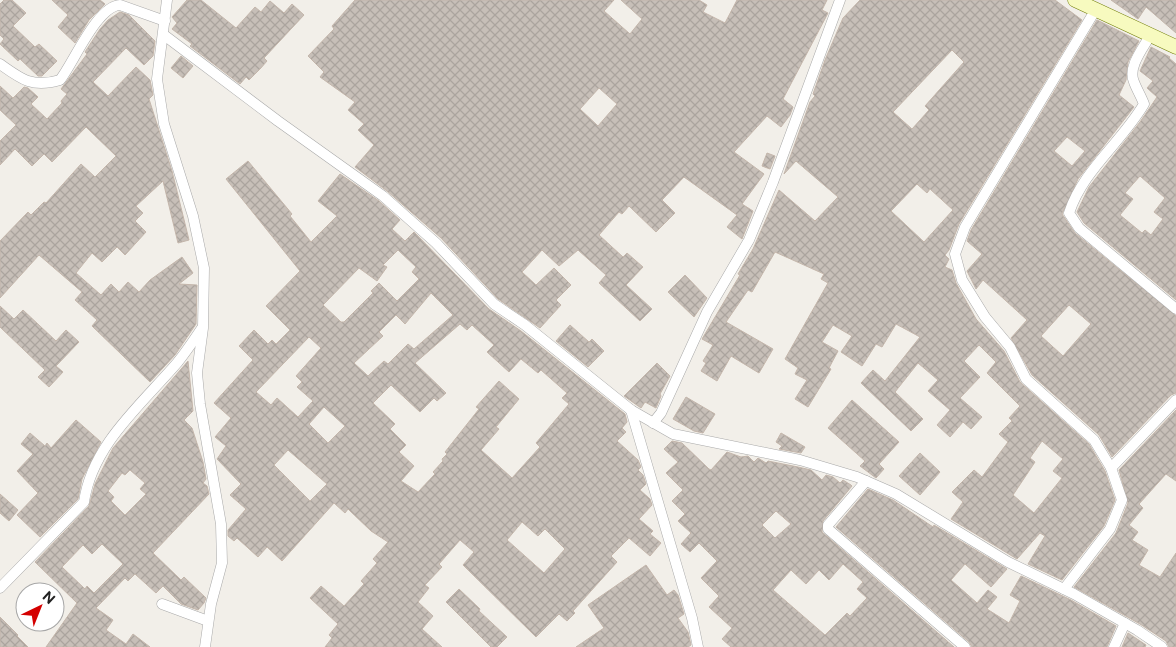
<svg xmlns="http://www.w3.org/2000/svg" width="1176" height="647" font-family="'Public Sans',sans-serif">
<defs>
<pattern id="building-cross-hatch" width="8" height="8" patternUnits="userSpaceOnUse" patternTransform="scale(1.25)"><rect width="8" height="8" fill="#c7bfb8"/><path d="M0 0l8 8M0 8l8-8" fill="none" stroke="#aba49e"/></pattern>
</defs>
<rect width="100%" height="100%" fill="#f2efe9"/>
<g fill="url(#building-cross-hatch)" stroke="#c4b6ab" fill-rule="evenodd">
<polygon points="4,0 12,0 26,13 13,26 35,47 39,44 57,61 42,76 38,76 20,59 18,61 0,44 4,39 0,35 0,4"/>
<polygon points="52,0 100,0 105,4 89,20 75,43 58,27 68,15"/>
<polygon points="187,0 201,0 236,28 255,7 261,12 270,1 284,13 292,4 304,15 264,58 267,61 260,69 249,80 246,77 240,84 190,46 192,44 172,29 177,23 172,17"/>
<path d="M355 0H614L604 11 630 34 642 19 621 0H699L707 5 703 12 725 23 737 0H827L822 10 828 13 783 99 793 107 790 115 781 127 767 116 734 152 764 174 742 204 753 211 742 239 727 227 737 215 684 177 662 200 675 213 656 232 629 206 622 214 619 212 599 235 623 257 627 253 643 267 626 285 652 309 640 321 599 283 606 275 578 250 559 266 542 250 522 272 536 285 554 268 571 285 556 300 561 305 540 328 498 299 441 238 387 191 355 167 374 145 358 130 364 124 348 110 355 102 320 77 324 72 308 56 334 29 332 26ZM599 88 617 104 598 126 580 109Z"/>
<path d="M860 0H1055L1082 20 959 224 949 250 945 255 949 259 945 267 952 270 956 283 976 319 1004 351 1020 382 1089 444 1105 471 1115 500 1104 526 1062 580 1028 564 1045 536 1040 533 1017 559 951 519 963 502 952 492 974 470 982 477 1008 442 999 434 1012 421 1009 418 1020 406 987 373 996 362 979 345 964 361 980 377 960 398 982 417 971 429 963 422 950 437 937 425 950 410 928 391 938 380 918 363 895 392 923 419 911 431 861 383 873 370 885 381 920 337 896 324 882 347 876 344 862 366 841 352 852 336 833 325 822 342 838 351 829 368 831 369 808 407 795 399 807 380 795 374 798 368 785 359 828 283 821 279 824 274 775 252 752 292 748 290 726 322 773 349 759 373 731 356 717 381 701 371 706 363 703 361 713 345 702 339 740 275 738 274 753 249 779 190 815 221 838 197 796 161 784 174 810 102 815 96 813 94 825 60 843 18ZM952 50 964 62 925 106 929 110 912 129 893 112ZM917 184 927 193 930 189 953 210 924 242 891 211ZM1042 441 1063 459 1053 471 1062 478 1034 513 1013 495 1035 462 1030 458Z"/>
<polygon points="1111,0 1176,0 1176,33 1146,7 1138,19"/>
<polygon points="120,12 129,15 155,41 153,56 144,65 126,48 93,82 108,96 136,67 150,80 153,95 149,99 172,171 189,240 178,243 163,181 136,206 143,213 135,221 146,232 125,255 117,247 102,262 92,253 76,273 101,295 111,284 119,292 128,282 139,292 150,280 182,257 193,273 179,284 197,285 196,324 175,355 150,382 92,326 97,320 75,300 82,292 39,255 0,298 0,241 28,212 31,215 44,202 46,203 81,164 95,177 116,156 86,127 52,162 44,154 32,166 15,149 0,165 0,141 16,125 0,110 0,86 13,98 24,87 28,88 38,97 31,104 47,119 62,103 61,101 67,94 61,89 87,54 85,52 100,29 108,20"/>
<path d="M1097 20 1139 41 1128 62 1126 80 1119 95 1134 107 1078 179 1062 214 1075 233 1176 316V393L1171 395 1112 457 1099 435 1032 375 1011 338 1027 320 983 280 976 289 967 271 982 254 967 241 971 230ZM1067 137 1085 151 1072 166 1054 151ZM1069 305 1091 324 1063 356 1041 336Z"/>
<path d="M1151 47 1170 57 1169 58 1176 64V300L1084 223 1077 212 1089 187 1140 122 1157 97 1147 88 1153 81 1140 71ZM1140 176 1165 198 1154 212 1163 219 1151 235 1145 230 1142 233 1120 215 1133 199 1125 193Z"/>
<polygon points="181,56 193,66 183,78 171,68"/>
<polygon points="767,153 775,156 770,169 762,166"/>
<path d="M248 161 292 214 290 216 311 242 337 216 318 201 340 174 379 201 400 220 392 229 405 241 414 232 489 309 521 331 625 414 627 422 622 428 626 432 617 441 638 460 641 467 638 470 643 475 646 484 640 490 650 499 652 505 639 519 653 531 650 534 661 543 650 556 629 538 611 556 617 562 573 611 575 613 567 621 559 614 536 637 463 565 474 552 460 540 439 564 442 567 425 585 429 588 418 602 433 616 422 629 442 647H325L332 638 329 635 338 624 310 598 321 586 344 606 364 584 361 581 377 563 373 559 388 542 371 531 348 509 345 513 334 503 282 561 267 547 258 557 237 538 234 541 228 536V530L246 509 230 495 241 484 217 459 226 446 215 437 231 418 214 403 253 360 239 346 254 330 268 344 272 340 276 344 290 330 266 306 300 271 226 179ZM398 250 416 267 412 272 419 279 397 301 379 283 371 291 373 293 344 322H341L323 305 359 268 377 281 387 267 383 265ZM431 293 453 315 414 349 408 344 388 364 384 361 368 376 354 363 383 336 379 332 396 315 405 324ZM460 324 467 330 472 325 494 345 487 352 509 372 521 359 538 373 541 370 567 393 562 398 569 404 536 443 540 447 512 478 481 450 499 429 496 427 519 399 499 381 476 407 479 409 445 452 447 454 442 459 443 461 433 472 435 474 418 492 401 481 414 466 399 452 406 445 390 429 395 424 373 403 391 385 420 412 434 398 437 401 446 393 415 363ZM309 337 321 348 296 376 302 382 297 387 313 401 298 417 277 398 271 405 256 392ZM324 407 345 426 328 443 309 424ZM288 450 327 484 310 501 274 465ZM522 522 538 536 545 529 565 549 544 573 507 540Z"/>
<polygon points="685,275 707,298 694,317 668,292"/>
<polygon points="0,306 14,319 23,310 56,341 66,330 79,342 56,366 63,372 49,387 38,377 45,370 0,327"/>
<polygon points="570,325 589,342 592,339 604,351 588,367 556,341"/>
<path d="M188 361 193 411 184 420 192 428 203 462 206 479 203 483 207 486 209 494 153 553 181 580 184 577 206 598 204 603 198 610 181 604 163 586 156 593 135 574 128 581 125 578 96 608 113 620 106 630 126 644 133 634 150 647H46L77 603 35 562 89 506 95 484 113 448ZM130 470 145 483 140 489 146 494 125 515 111 501 114 497 108 491 122 473 125 475ZM102 544 123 564 94 593 87 586 85 589 62 567 83 545 92 554Z"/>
<polygon points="657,363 670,376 660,394 661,396 656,408 645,402 641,408 624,396"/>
<polygon points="686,397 715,414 703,433 694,431 673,419"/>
<polygon points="852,400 899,442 879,464 884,469 876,478 860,466 865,461 828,428"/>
<polygon points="1176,410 1176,481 1166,474 1139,504 1143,508 1129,525 1138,532 1132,540 1148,550 1139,565 1160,577 1176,553 1176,647 1169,647 1166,641 1140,624 1074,587 1116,533 1128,503 1119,470"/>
<polygon points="76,420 101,442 82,479 78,499 40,537 17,515 38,493 17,471 33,454 21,444 30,433 45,446 47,443 51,448"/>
<polygon points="781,433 805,447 801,453 779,449 782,446 776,442"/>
<path d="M672 441 682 443 709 469 711 470 727 452 741 457 748 456 754 462 758 458 766 463 768 461 798 467 811 470 822 480 826 475 833 477 840 483 843 480 851 485 852 486 823 521 822 532 954 647H731L722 639 732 628 709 607 719 596 701 578 717 561 699 543 690 552 681 544 691 533 678 521 685 514 672 501 683 490 666 473 678 462 664 449ZM776 511 791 524 775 538 762 525ZM843 564 863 582 857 589 867 598 850 616 847 613 825 635 773 590 791 570 806 584 819 570 829 580Z"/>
<polygon points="920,453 940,472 920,495 899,476"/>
<polygon points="868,489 893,500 933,527 934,525 1007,569 991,587 965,564 951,580 977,603 988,590 997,597 987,609 1009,623 1020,601 1010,595 1021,576 1071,600 1116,626 1107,647 972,647 969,642 836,527"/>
<polygon points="0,494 18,510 9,521 0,513"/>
<polygon points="646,565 667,595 674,590 678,595 684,614 678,618 688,632 691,645 688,647 576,647 604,628 588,605"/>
<polygon points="459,589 480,609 479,611 507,637 497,647 491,647 446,602"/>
<polygon points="0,617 18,635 17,636 28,647 0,647"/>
<polygon points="1128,633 1146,645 1145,647 1122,647"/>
</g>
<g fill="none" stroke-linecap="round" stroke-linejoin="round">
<g stroke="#a9a9a9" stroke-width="11">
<g id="minor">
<polyline points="167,0 157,79 164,124 193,216 204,268 203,328 197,373 200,404 221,524 222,563 211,604 205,647"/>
<path d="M1151 34C1144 47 1127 67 1134 82 1137 90 1141 96 1144 104 1121 143 1083 170 1069 213L1079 228 1176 309"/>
<polyline points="164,35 278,121 383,196 436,243 494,304 525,325 631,410 673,434 800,460 857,477 896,494 1008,562 1074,594 1137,630 1162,647"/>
<path d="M0 64C22 80 33 88 60 80 74 62 97 6 120 5L165 21"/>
<polyline points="631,410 692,618 698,647"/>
<polyline points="653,423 661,413 707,312 749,240 773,182 840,0"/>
<polyline points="1111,468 1176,400"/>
<polyline points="866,481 828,525 828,529 965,647"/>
<path d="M0 588 84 502C92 445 141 405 177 363 186 352 194 340 202 328"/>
<polyline points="1064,589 1110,529 1122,500 1111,468 1094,440 1026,379 1010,347 985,317 962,280 955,254 965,227 1096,9"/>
<polyline points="162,604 208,621"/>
<polyline points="1114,647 1125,623"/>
</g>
</g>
<g stroke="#707d05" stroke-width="15">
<polyline id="secondary" points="1075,0 1176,47"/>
</g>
<use href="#minor" stroke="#fff" stroke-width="10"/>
<use href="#secondary" stroke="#f7fabf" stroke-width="14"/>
</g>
<g transform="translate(40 607) rotate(43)"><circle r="24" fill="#ffffff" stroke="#a7a7a7"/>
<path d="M0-4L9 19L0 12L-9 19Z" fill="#d40000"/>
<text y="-8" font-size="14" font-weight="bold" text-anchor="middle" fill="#222222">N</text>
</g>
</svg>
